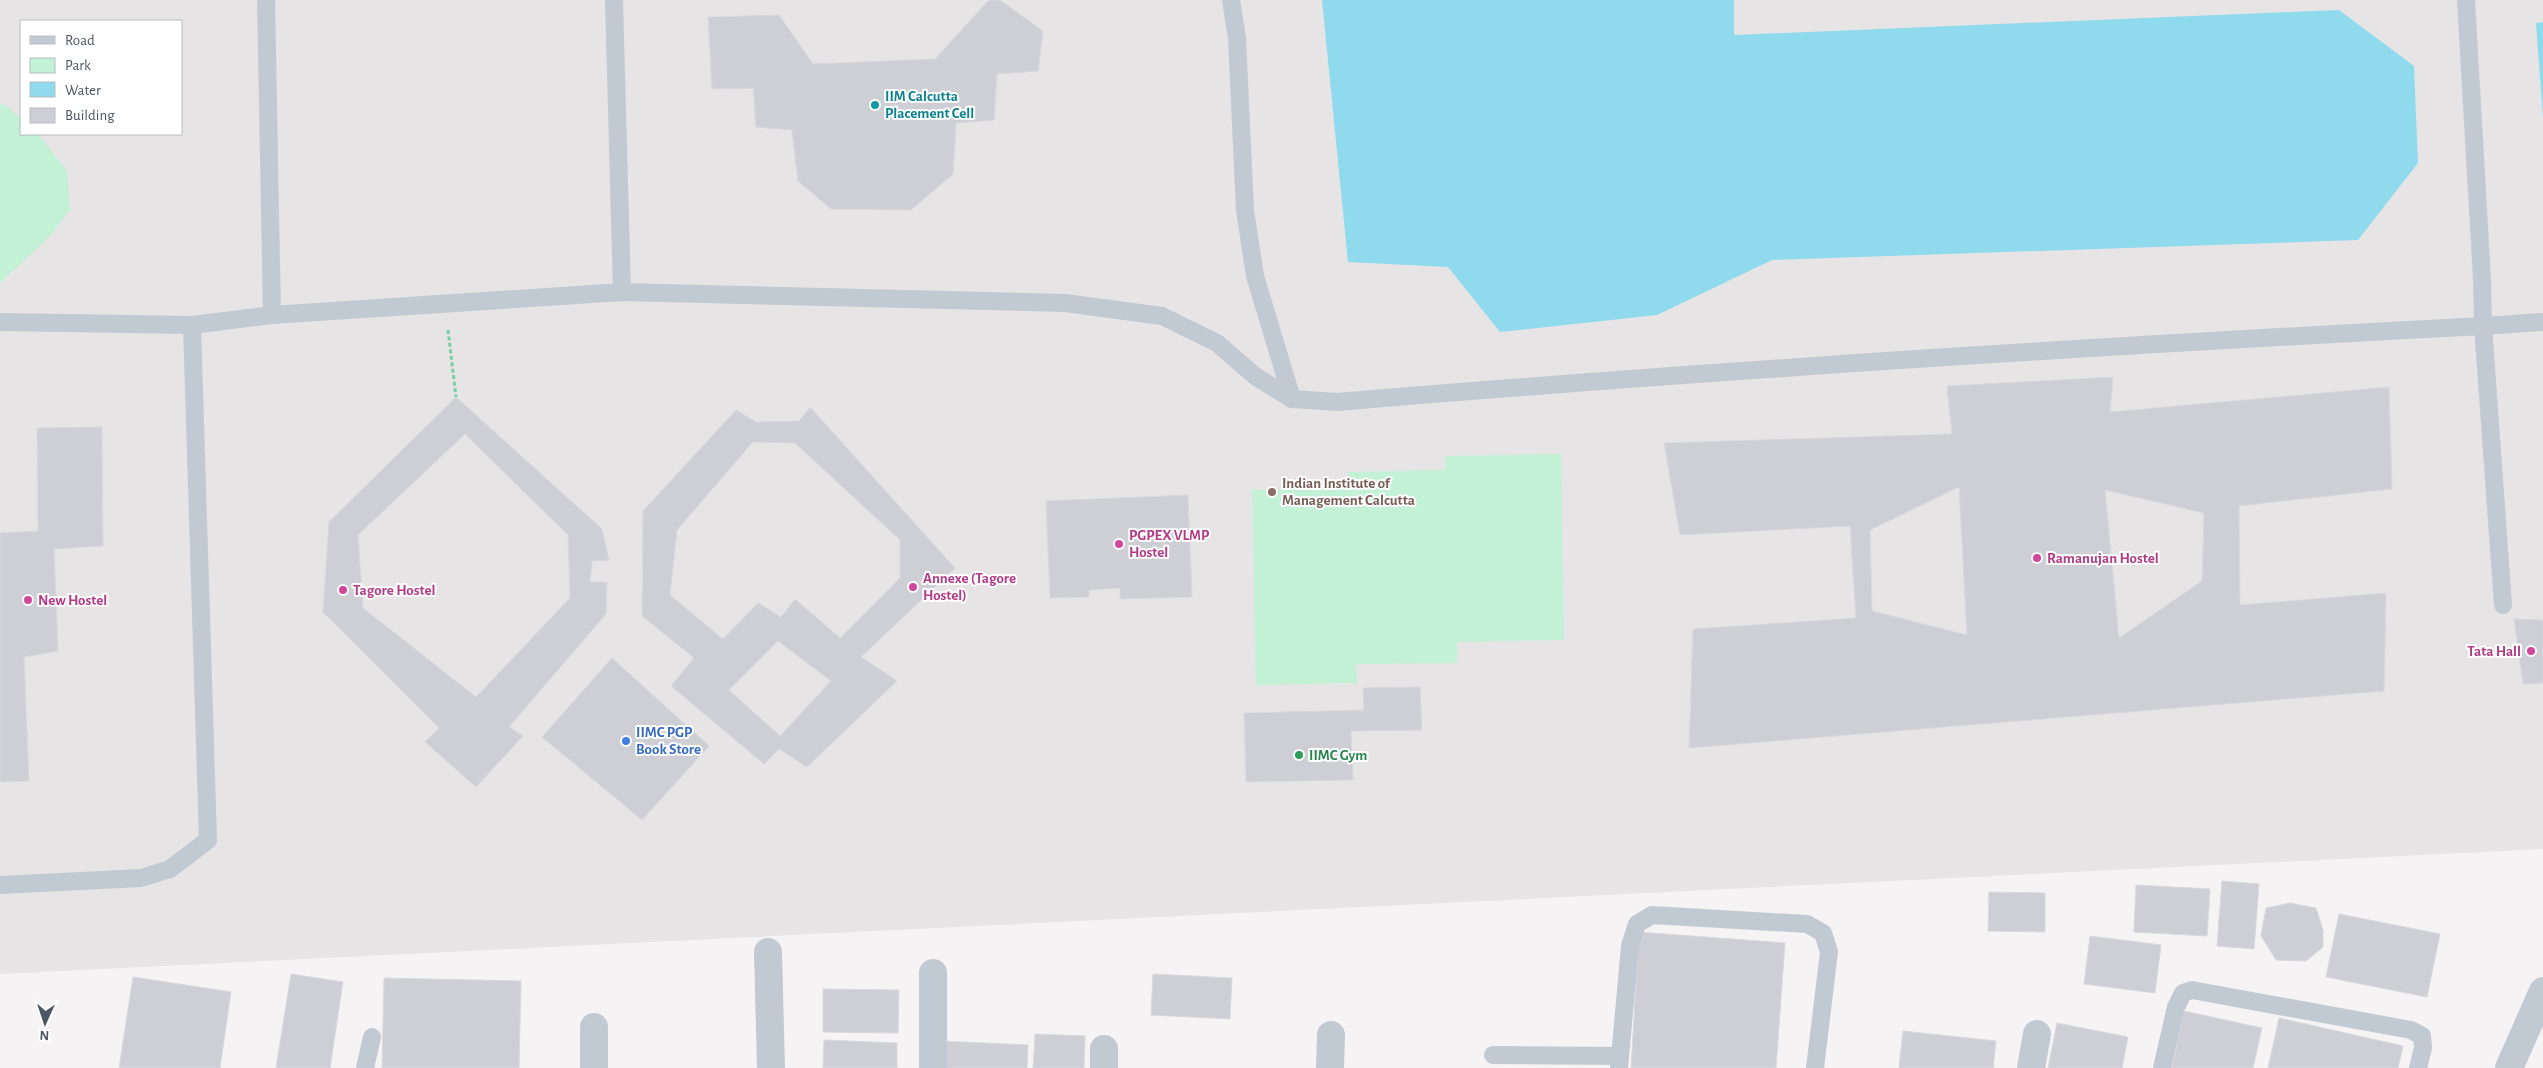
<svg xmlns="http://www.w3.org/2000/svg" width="2543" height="1068" font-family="'Alegreya Sans',sans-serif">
<rect width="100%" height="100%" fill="#f5f3f3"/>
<path fill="#e6e4e5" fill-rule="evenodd" d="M0 0H2543V849L0 974ZM21 21H181V134H21Z"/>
<g fill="#c3f1d5">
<polygon points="0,104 7,106 21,119 21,134 38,134 67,171 70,210 50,236 0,283"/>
<polygon points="1561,454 1564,640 1457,642 1457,663 1356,664 1357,683 1256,685 1252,490 1348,488 1348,472 1445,470 1445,456"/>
</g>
<g fill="#90daee">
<polygon points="1322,0 1734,0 1734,35 2339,10 2414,66 2418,163 2358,240 1772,260 1657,315 1500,332 1448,267 1348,262"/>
<polygon points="2543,22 2543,118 2536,23"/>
</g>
<g fill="#cdcfd5" stroke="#d7d9de" fill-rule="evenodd">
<polygon points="989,0 1000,0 1043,31 1038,71 997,74 994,120 956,123 953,174 911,210 831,209 798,181 792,130 756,127 753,88 712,89 708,17 779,15 813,64 935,59"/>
<path d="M2113 377 2110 412 2389 387 2392 489 2239 506 2240 605 2386 593 2384 691 1689 748 1693 629 1856 618 1850 526 1680 535 1664 443 1952 434 1947 386ZM1959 487 1967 635 1872 611 1870 530ZM2105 490 2204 513 2202 581 2119 638Z"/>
<path d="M456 397 602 529 609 560 592 561 590 582H607L606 614 509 727 523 736 476 787 425 742 439 728 323 612 329 522ZM465 434 568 535 570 598 476 697 363 608 358 535Z"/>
<path d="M810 407 955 568 861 657 897 681 807 767 779 749 764 764 671 686 694 658 642 616 643 511 736 410 756 422 799 421ZM753 442 795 443 900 540V578L840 638 795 599 781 617 758 603 723 639 670 595 677 530ZM778 641 831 681 780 736 729 690Z"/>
<polygon points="102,427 103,546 54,549 58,651 24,657 29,781 0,782 0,533 38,531 37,428"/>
<polygon points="1188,495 1192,597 1120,599 1120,588 1089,590 1089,597 1050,598 1046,501"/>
<polygon points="2514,619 2543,620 2543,683 2523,684"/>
<polygon points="612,658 709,746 642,820 542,737"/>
<polygon points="1420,687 1422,730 1351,731 1353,780 1246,782 1244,713 1364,710 1363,688"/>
<polygon points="2222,881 2259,884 2254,949 2217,946"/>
<polygon points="2136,885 2210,889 2207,936 2134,932"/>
<polygon points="1989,892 2045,893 2045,932 1988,931"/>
<polygon points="2290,903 2316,908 2323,930 2323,947 2306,961 2276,960 2261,936 2266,908"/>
<polygon points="2339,914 2440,934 2427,997 2326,977"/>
<polygon points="1639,932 1785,943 1776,1068 1631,1068"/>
<polygon points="2090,936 2161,945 2155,993 2084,984"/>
<polygon points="291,974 343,982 330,1068 276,1068"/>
<polygon points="1153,974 1232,978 1230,1019 1151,1015"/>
<polygon points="133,977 231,992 220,1068 119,1068"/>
<polygon points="384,978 521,981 519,1068 382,1068"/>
<polygon points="823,989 899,990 898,1033 823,1032"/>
<polygon points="2184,1011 2262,1028 2253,1068 2172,1068"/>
<polygon points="2279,1018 2403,1046 2398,1068 2268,1068"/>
<polygon points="2057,1023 2128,1037 2122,1068 2048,1068"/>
<polygon points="1903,1031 1996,1041 1993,1068 1899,1068"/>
<polygon points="1035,1034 1085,1036 1084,1068 1033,1068"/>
<polygon points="824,1040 897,1043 897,1068 823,1068"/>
<polygon points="942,1041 1028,1045 1027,1068 941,1068"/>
</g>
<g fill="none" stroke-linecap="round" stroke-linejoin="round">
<polyline stroke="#7ad0a6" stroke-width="3" stroke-dasharray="4 2.5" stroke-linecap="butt" points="448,330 456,397"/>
<g stroke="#c1cad2" stroke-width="18">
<polyline points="266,0 272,315"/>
<polyline points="614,0 622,292"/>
<polyline points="1231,0 1237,38 1245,210 1255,276 1292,399"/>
<polyline points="2466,0 2482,279 2483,326 2543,322"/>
<path d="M0 322 192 325 272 315 622 292 1065 303 1162 316 1217 343 1255 376 1292 399 1337 402C1718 370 2100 346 2483 326L2503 605"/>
<polyline points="0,885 141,878 170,869 208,840 192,325"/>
<polyline points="1493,1055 1620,1056"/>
<polyline points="365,1068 372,1037"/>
<polyline points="1619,1068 1630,946 1637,924 1652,915 1807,924 1823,933 1829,952 1815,1068"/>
<polyline points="2162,1068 2176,1007 2183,993 2192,990 2411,1030 2422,1036 2423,1048 2418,1068"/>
</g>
<g stroke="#c1cad2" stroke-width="28">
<polyline points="768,952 771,1068"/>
<polyline points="933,973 933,1068"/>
<polyline points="594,1027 594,1068"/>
<polyline points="1104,1068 1104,1049"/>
<polyline points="1330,1068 1331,1035"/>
<polyline points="2031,1068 2037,1034"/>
<polyline points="2509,1068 2543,991"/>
</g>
</g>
<circle fill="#0f9aa8" stroke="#fff" stroke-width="2" cx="875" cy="105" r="5"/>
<circle fill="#8d6e63" stroke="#fff" stroke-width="2" cx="1272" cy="492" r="5"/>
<g fill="#d1479c" stroke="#fff" stroke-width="2">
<circle cx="1119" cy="544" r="5"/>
<circle cx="2037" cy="558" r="5"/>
<circle cx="913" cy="587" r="5"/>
<circle cx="343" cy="590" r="5"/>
<circle cx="28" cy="600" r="5"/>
<circle cx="2531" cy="651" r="5"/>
</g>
<circle fill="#3f7fe0" stroke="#fff" stroke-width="2" cx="626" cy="741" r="5"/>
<circle fill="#2e9e5b" stroke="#fff" stroke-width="2" cx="1299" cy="755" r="5"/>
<g text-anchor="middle" stroke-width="4" stroke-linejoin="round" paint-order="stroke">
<g font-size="15" font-weight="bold" fill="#0d838f" stroke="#fff" text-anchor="start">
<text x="885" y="101">IIM Calcutta<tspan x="885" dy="17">Placement Cell</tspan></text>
</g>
<g font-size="15" font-weight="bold" fill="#785e54" stroke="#fff" text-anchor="start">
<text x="1282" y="488">Indian Institute of<tspan x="1282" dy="17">Management Calcutta</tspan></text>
</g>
<g font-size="15" font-weight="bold" fill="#b23c85" stroke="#fff" text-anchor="start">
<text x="1129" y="540">PGPEX VLMP<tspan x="1129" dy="17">Hostel</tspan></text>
<text x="2047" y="563">Ramanujan Hostel</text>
<text x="923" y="583">Annexe (Tagore<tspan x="923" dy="17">Hostel)</tspan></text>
<text x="353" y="595">Tagore Hostel</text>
<text x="38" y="605">New Hostel</text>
<text x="2521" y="656" text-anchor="end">Tata Hall</text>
</g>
<g font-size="15" font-weight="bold" fill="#366cbe" stroke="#fff" text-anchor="start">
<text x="636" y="737">IIMC PGP<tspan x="636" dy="17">Book Store</tspan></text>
</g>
<g font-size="15" font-weight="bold" fill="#27864d" stroke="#fff" text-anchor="start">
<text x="1309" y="760">IIMC Gym</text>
</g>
</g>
<rect x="20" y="20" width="162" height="115" fill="#ffffff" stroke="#b7bbc0"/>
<rect x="30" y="36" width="25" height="8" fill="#c1cad2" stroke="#b7bbc0"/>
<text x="65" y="45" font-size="15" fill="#4a5661">Road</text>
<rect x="30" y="58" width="25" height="15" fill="#c3f1d5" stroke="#b7bbc0"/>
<text x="65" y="70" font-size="15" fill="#4a5661">Park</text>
<rect x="30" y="82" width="25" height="15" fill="#90daee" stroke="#b7bbc0"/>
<text x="65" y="95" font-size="15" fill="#4a5661">Water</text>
<rect x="30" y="108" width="25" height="15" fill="#cdcfd5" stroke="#b7bbc0"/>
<text x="65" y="120" font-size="15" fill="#4a5661">Building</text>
<g transform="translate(45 1023) rotate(183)" stroke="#ffffff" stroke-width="4" paint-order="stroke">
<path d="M0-4L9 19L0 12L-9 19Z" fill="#4a5661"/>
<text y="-8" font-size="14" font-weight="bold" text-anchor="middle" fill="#4a5661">N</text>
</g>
</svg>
